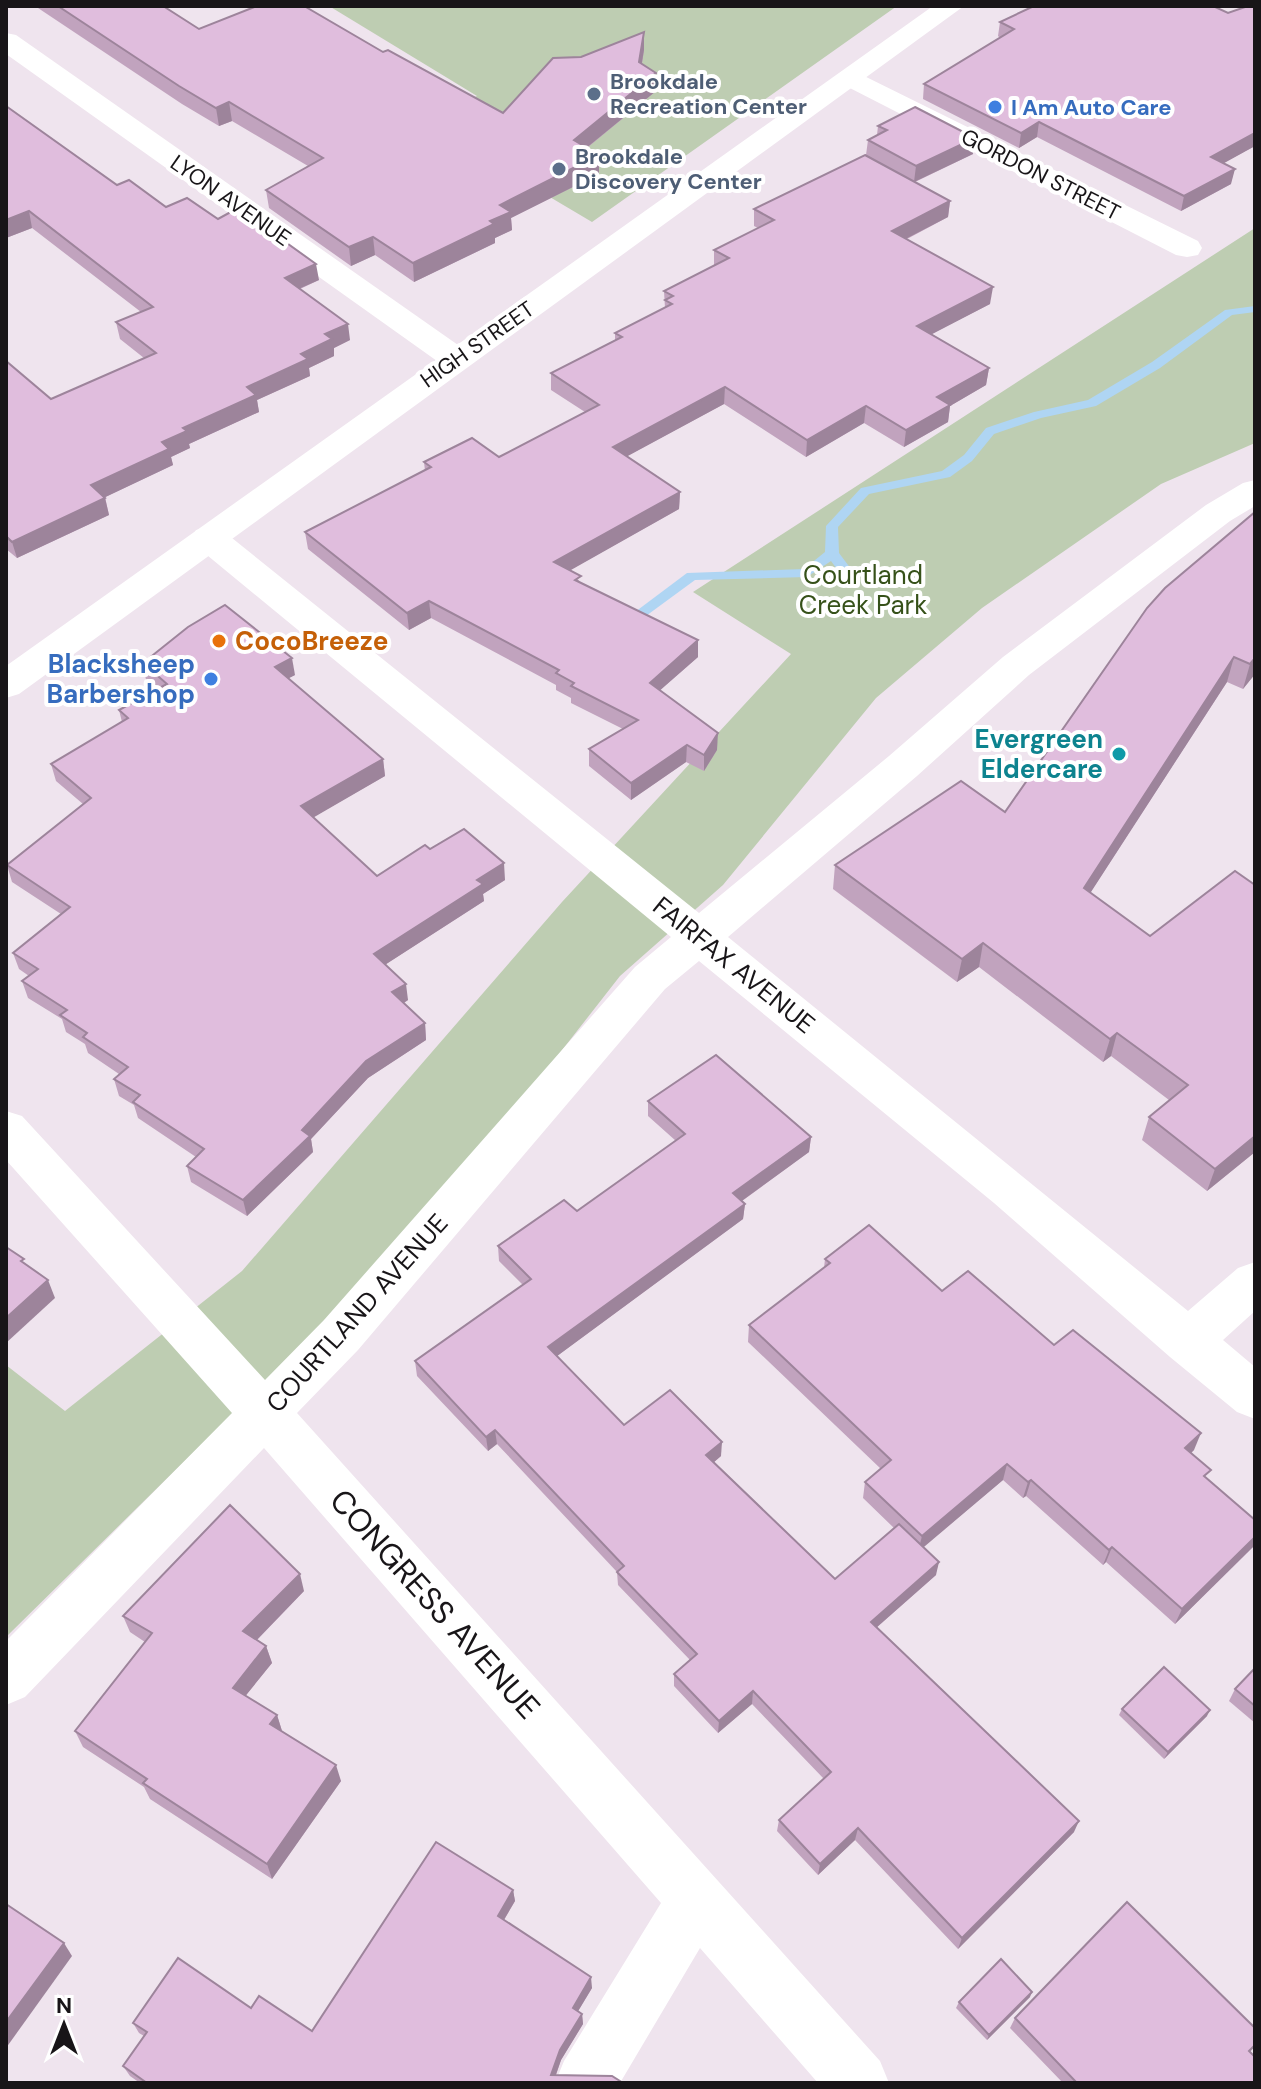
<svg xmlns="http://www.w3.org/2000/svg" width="1261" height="2089" font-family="'DM Sans',sans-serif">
<rect width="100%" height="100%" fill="#efe4ee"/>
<g fill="#becdb2">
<polygon points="329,6 897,6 592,222 420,120 477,96"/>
<polygon points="1255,228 1255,443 1161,484 982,608 876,698 723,885 620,976 527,1095 339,1309 6,1637 6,1365 65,1411 242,1271 562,902 791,654 693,592"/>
</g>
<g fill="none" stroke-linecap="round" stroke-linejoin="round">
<polygon fill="#afd5f3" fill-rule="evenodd" points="1255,306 1255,312 1232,315 1160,368 1096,406 1041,418 994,434 972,461 950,477 869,494 838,527 839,553 854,573 852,576 842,576 831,561 807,577 695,580 635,624 630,625 623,621 687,573 804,569 825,552 826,526 861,488 942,471 964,455 986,428 1034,412 1088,400 1152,362 1225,310"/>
<g fill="#fff" fill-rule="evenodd">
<polygon points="6,33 16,35 468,352 472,359 468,366 456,369 444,366 6,54"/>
<polygon points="852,70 1198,241 1202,248 1198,255 1187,257 1176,255 842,84 838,78 842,72"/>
<polygon points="1255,480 1255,506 1230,521 1029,675 917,776 728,937 1188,1311 1238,1268 1255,1262 1255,1311 1223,1340 1255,1367 1255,1419 1237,1412 1170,1357 994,1203 699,961 665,989 358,1350 297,1413 880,2061 889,2083 818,2083 700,1948 620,2083 555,2083 564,2061 661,1903 264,1448 25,1697 6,1705 6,1641 232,1413 6,1160 6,1111 22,1116 265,1380 324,1320 635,967 671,937 196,546 191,538 196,530 209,527 222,530 699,913 889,756 1003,657 1206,505 1243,483"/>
</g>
<polygon fill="#fff" fill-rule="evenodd" points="933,6 964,6 19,694 6,698 6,666"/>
</g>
<g fill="#c1a3be">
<polygon points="35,6 163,6 199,29 383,52 503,113 581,57 644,50 642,64 656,73 656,91 587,148 599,174 511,218 512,230 495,238 495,243 414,282 375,255 351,266 269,208 266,190 308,166 232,121 219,126 182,104"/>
<polygon points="1255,6 1255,146 1223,163 1231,184 1181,211 1037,137 1019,148 923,99 924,84 1000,38 998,36 1000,22 1228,13"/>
<polygon points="6,106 117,185 166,207 218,219 319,280 300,289 350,340 334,348 334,356 309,368 310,376 257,400 259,412 189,444 190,448 171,457 173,465 105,497 109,515 17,558 6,549 6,361 51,399 144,358 120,339 116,322 141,312 32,228 6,238"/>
<polygon points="878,126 973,154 915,182 950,201 948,217 907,239 990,304 931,334 989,368 986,385 950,406 948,422 904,447 864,423 806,457 724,404 627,456 680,492 679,509 570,570 581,583 698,657 660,690 717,750 704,771 686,762 631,800 589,766 589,749 623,729 571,703 571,698 556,690 556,685 431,618 409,630 308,549 305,532 425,471 424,462 499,457 585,412 551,390 551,373 615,340 615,333 665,308 664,291 714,266 714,250 758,228 754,226 754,209 866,155 868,140 877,135"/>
<polygon points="1255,512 1255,674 1243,689 1227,682 1090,893 1255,1152 1207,1191 1142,1140 1149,1117 1169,1100 1111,1056 1103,1062 979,967 957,982 833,889 835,865 1005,812"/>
<polygon points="143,663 295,675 288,678 383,759 385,776 313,817 377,876 430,849 505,880 483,894 484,901 386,964 408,1000 404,1003 425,1023 426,1040 368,1078 311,1139 313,1152 247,1216 191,1182 187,1166 196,1157 138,1118 134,1105 119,1096 114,1079 119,1074 88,1053 85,1044 66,1032 62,1019 28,998 22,981 29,976 19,969 13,953 61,914 12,882 7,865 83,804 56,781 51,764 122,722 119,710 157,690 146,680"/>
<polygon points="648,1101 811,1137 809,1152 742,1201 745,1204 743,1219 557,1356 624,1425 721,1456 714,1462 835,1579 894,1528 863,1498 865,1482 881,1469 748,1342 749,1325 824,1268 825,1259 942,1291 1054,1345 1194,1450 1191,1453 1207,1479 1255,1520 1255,1545 1175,1624 1106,1562 1103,1565 1026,1496 1023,1498 1003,1480 923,1547 936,1575 876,1628 1074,1832 958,1949 855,1840 818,1875 777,1831 779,1820 824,1779 752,1704 718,1733 674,1686 674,1674 690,1660 618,1585 617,1572 497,1444 488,1451 417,1376 415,1361 523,1285 499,1261 498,1246 577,1211 676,1141 648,1116"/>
<polygon points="304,1591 257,1640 266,1646 272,1663 245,1696 277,1715 282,1731 341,1781 272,1879 150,1799 144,1787 83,1747 75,1731 145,1642 130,1632 123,1616"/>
<polygon points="1255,1668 1255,1723 1229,1701 1235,1689"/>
<polygon points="1122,1709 1207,1716 1164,1759 1119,1715"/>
<polygon points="513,1890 515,1901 504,1920 592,1988 578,2011 582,2014 583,2024 561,2060 556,2075 623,2083 140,2083 130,2076 123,2066 144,2036 139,2033 133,2023 251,2008 312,2031"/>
<polygon points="1030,1997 987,2040 956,2008 959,2002"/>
<polygon points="1015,2018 1255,2028 1255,2046 1250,2052 1255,2083 1063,2083 1010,2028"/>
</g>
<g fill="#9d849b">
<polygon points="644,32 644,50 639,80 639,62"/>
<polygon points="656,73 656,91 574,158 574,140"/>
<polygon points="229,102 232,121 219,126 216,108"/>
<polygon points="1039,122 1037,137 1019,148 1021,133"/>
<polygon points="1255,133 1255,146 1208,172 1211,157"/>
<polygon points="975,138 973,154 914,182 916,166"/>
<polygon points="599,155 599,174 511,218 512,230 495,238 495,243 414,282 413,263 490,221 500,205"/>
<polygon points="1235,169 1231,184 1181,211 1184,196"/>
<polygon points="950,201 948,217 890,247 892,231"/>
<polygon points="29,211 32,228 6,238 6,220"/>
<polygon points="373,237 375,255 351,266 349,247"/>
<polygon points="316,264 319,280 287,294 285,278"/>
<polygon points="993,287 990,304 915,343 917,326"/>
<polygon points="348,324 350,340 334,348 334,356 309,368 310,376 257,400 259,412 189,444 190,448 171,457 173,465 95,502 91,485 162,442 301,354 325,334"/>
<polygon points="989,368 986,385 950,406 948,422 904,447 906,430 937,397"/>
<polygon points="725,387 724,404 613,464 613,447"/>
<polygon points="866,406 864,423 806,457 807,440"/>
<polygon points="680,492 679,509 555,579 554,562"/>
<polygon points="105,498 109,515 17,558 12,542"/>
<polygon points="429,601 431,618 409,630 407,613"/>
<polygon points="698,640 698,657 649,700 650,683"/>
<polygon points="1234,657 1227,682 1078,912 1084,888"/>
<polygon points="292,658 295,675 278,684 275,667"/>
<polygon points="1255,658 1255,674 1243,689 1250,664"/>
<polygon points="718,733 717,750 704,771 704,755"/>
<polygon points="687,745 686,762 631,800 631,783"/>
<polygon points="383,759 385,776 304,823 301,806"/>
<polygon points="504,863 505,880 483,894 484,901 377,970 374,954 477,880"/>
<polygon points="983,943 979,967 957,982 962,959"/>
<polygon points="406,984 408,1000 394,1009 392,992"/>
<polygon points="425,1023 426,1040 368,1078 311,1139 313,1152 247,1216 243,1200 302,1130 366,1061"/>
<polygon points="1117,1033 1111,1056 1103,1062 1110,1039"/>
<polygon points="1255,1136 1255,1152 1207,1191 1215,1169"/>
<polygon points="811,1137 809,1152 732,1208 733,1193"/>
<polygon points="745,1204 743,1219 549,1362 548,1347"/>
<polygon points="48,1280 55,1298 6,1343 6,1318"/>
<polygon points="495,1430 497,1444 488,1451 486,1437"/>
<polygon points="1201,1433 1194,1450 1179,1464 1185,1448"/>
<polygon points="722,1442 721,1456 706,1469 706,1455"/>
<polygon points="1007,1464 1003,1480 918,1552 922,1536"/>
<polygon points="1031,1480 1026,1496 1023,1498 1028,1482"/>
<polygon points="1255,1537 1255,1545 1175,1624 1182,1609"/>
<polygon points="1112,1547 1106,1562 1103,1565 1109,1550"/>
<polygon points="939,1562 936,1575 868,1635 871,1622"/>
<polygon points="300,1574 304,1591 249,1648 243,1631"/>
<polygon points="266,1646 272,1663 239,1704 233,1688"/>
<polygon points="753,1691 752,1704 718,1733 719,1721"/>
<polygon points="1210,1710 1207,1716 1164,1759 1168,1752"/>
<polygon points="277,1715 282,1731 270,1724"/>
<polygon points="336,1765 341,1781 272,1879 267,1864"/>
<polygon points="1079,1821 1074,1832 958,1949 962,1938"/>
<polygon points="858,1828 855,1840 818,1875 820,1864"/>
<polygon points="513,1890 515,1901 499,1928 498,1916"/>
<polygon points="64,1943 72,1956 6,2048 6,2022"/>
<polygon points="591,1977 592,1988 574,2018 573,2008"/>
<polygon points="1032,1992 1030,1997 987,2040 989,2035"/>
<polygon points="582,2014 583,2024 561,2060 553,2083 551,2075 560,2050"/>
</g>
<g fill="#e0bddd" stroke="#9d849b" stroke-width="2">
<polygon points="58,6 163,6 199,29 257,6 304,6 383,52 388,50 503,113 553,58 581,57 644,32 639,62 656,73 574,140 599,155 500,205 511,212 490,221 494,224 413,263 373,237 349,247 266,190 323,158 229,102 216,108 179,86"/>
<polygon points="1034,6 1213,6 1228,13 1248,6 1255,6 1255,133 1211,157 1235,169 1184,196 1039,122 1021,133 924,84 1014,29 1000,22"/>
<polygon points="6,106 117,185 129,180 166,207 187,198 218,219 238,208 316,264 285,278 348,324 325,334 332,339 301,354 308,359 247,387 256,395 183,428 187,431 162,442 169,449 91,485 105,498 12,542 6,536 6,361 51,399 156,353 116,322 153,307 29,211 6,220"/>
<polygon points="915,107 975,138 916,166 868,140 887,130 878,126"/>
<polygon points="865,155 950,201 892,231 993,287 917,326 989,368 937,397 950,405 906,430 866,406 807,440 725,387 613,447 680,492 554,562 581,576 575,580 698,640 650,683 718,733 704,755 687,745 631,783 589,749 638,720 571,686 574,683 556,673 559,670 429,601 407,613 305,532 431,467 424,462 472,438 499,457 599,405 551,373 622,337 615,333 672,304 665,300 673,296 664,291 729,258 714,250 774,220 754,209"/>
<polygon points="1255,512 1255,658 1250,664 1234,657 1084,888 1150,936 1235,871 1255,885 1255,1136 1215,1169 1149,1117 1188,1085 1117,1033 1110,1039 983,943 962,959 835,865 961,781 1005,812 1147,608 1165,588"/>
<polygon points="225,605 292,658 275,667 383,759 301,806 377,876 425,845 430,849 464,829 504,863 477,880 483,884 374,954 406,984 392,992 425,1023 366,1061 302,1130 310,1136 243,1200 187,1166 204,1149 133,1102 140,1095 114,1079 128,1067 83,1037 87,1033 60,1015 67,1010 22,981 38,969 13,953 70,907 7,865 91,798 51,764 128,718 119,710 167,684 143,663 188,627"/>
<polygon points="716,1055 811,1137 733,1193 745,1204 548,1347 624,1425 670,1390 722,1442 706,1455 835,1579 899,1524 939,1562 871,1622 1079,1821 962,1938 858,1828 820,1864 779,1820 831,1772 753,1691 719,1721 674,1674 697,1654 617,1572 624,1566 495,1430 486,1437 415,1361 531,1279 498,1246 564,1200 577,1211 685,1134 648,1101"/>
<polygon points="869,1225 942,1291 968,1271 1054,1345 1073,1330 1201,1433 1185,1448 1211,1470 1204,1476 1255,1520 1255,1537 1182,1609 1112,1547 1109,1550 1031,1480 1028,1482 1007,1464 922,1536 865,1482 891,1460 749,1325 830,1263 825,1259"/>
<polygon points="6,1247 24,1259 21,1261 48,1280 6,1318"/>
<polygon points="230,1505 300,1574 243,1631 266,1646 233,1688 277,1715 270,1724 336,1765 267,1864 143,1783 147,1779 75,1731 152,1633 123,1616"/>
<polygon points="1164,1667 1210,1710 1168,1752 1122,1709"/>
<polygon points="1255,1668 1255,1706 1235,1689"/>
<polygon points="436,1842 513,1890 498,1916 591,1977 573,2008 582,2014 560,2050 551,2075 612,2076 623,2083 147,2083 123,2066 147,2032 133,2023 178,1958 251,2008 259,1996 312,2031"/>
<polygon points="1127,1902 1255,2028 1255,2045 1249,2051 1255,2057 1255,2083 1077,2083 1015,2018"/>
<polygon points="6,1904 64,1943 6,2022"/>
<polygon points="1001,1959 1032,1992 989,2035 959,2002"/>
</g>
<g fill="#5c6f8a" stroke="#fff" stroke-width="3">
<circle cx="594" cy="94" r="8"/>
<circle cx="559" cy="169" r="8"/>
</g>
<g fill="#3f7fe0" stroke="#fff" stroke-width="3">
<circle cx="995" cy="107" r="8"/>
<circle cx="211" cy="679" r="8"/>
</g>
<circle fill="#e8710a" stroke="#fff" stroke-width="3" cx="219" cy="641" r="8"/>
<circle fill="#0f9aa8" stroke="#fff" stroke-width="3" cx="1119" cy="754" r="8"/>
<g text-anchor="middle" stroke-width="8" stroke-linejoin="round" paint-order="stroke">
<g font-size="22" font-weight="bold" fill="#4e5e75" stroke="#fff" text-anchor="start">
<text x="610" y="89">Brookdale<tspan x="610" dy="25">Recreation Center</tspan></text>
<text x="575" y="164">Brookdale<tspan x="575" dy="25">Discovery Center</tspan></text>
</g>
<g font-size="22" font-weight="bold" fill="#366cbe" stroke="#fff" text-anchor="start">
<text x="1011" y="115">I Am Auto Care</text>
</g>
<g font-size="22" fill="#181518" stroke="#fff">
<text transform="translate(1041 174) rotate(27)" y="8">GORDON STREET</text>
<text transform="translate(231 200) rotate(35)" y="8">LYON AVENUE</text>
<text transform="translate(477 344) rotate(-35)" y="8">HIGH STREET</text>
</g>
<g font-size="26" fill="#365119" stroke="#fff">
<text x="863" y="584">Courtland<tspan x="863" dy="30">Creek Park</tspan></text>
</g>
<g font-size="26" font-weight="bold" fill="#c56008" stroke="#fff" text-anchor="start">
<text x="235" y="650">CocoBreeze</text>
</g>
<g font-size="26" font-weight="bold" fill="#366cbe" stroke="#fff" text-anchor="end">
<text x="195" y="673">Blacksheep<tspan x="195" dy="30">Barbershop</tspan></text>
</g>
<g font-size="26" font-weight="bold" fill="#0d838f" stroke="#fff" text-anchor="end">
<text x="1103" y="748">Evergreen<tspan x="1103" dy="30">Eldercare</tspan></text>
</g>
<g font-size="26" fill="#181518" stroke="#fff">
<text transform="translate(734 965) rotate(39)" y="9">FAIRFAX AVENUE</text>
<text transform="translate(357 1313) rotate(-48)" y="9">COURTLAND AVENUE</text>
</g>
<g font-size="32" fill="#181518" stroke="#fff">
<text transform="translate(435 1604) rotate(48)" y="11">CONGRESS AVENUE</text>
</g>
</g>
<rect width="1261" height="2089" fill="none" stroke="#181518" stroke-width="16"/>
<g transform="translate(64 2025)" stroke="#ffffff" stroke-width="6" paint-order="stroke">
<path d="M0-6L14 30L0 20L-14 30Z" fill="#181518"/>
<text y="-12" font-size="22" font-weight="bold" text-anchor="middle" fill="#181518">N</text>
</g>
</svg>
